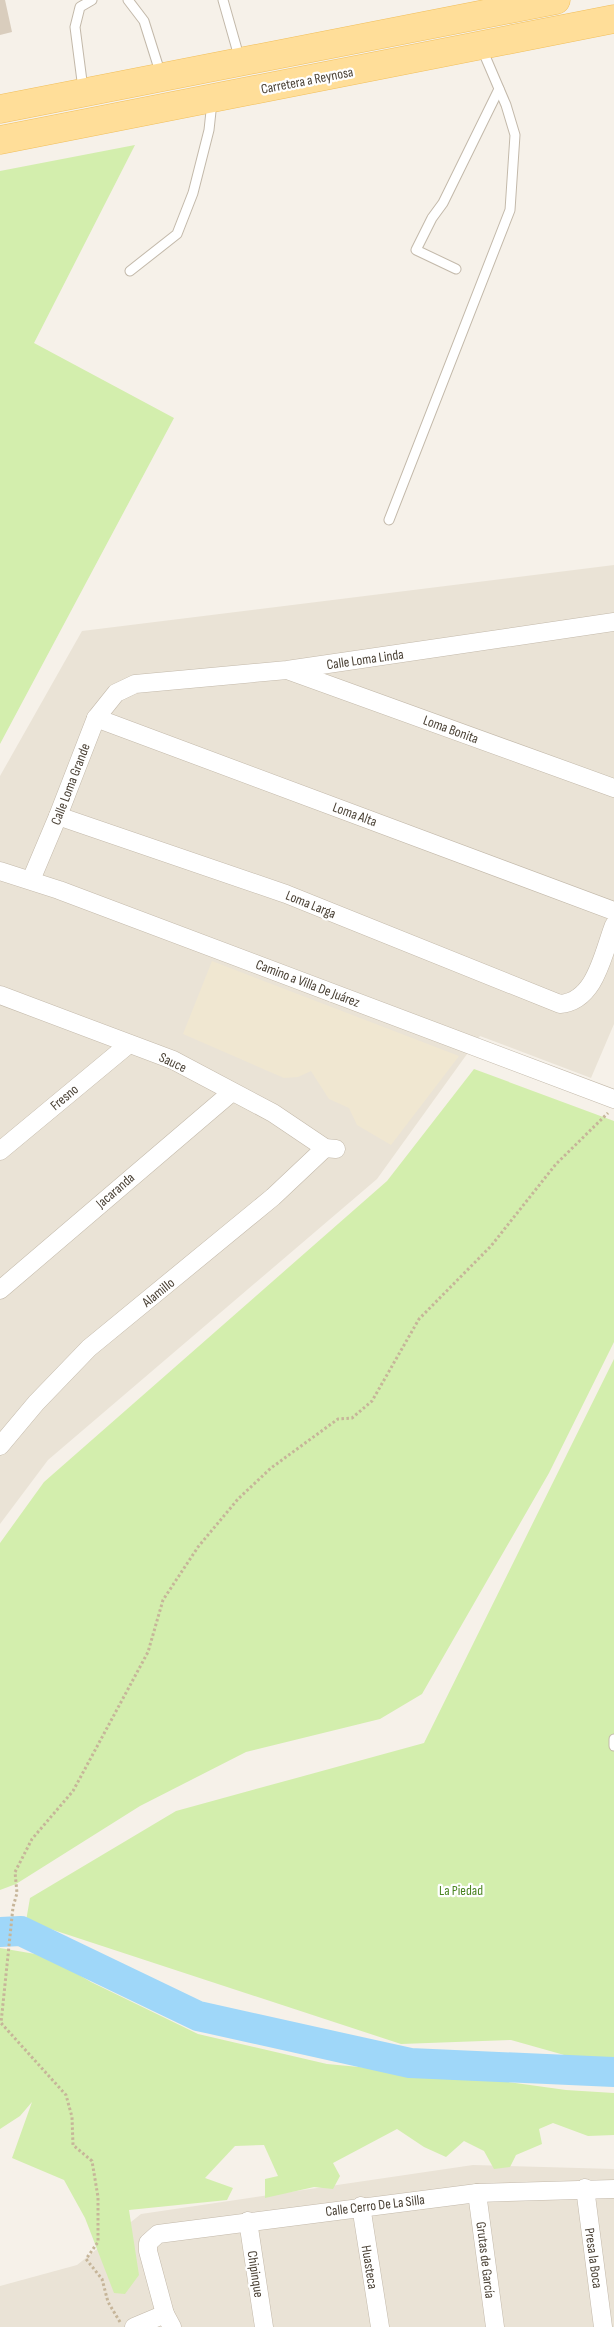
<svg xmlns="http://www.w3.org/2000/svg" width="614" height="2327" font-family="'Sofia Sans Condensed',sans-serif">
<rect width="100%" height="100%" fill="#f6f1e9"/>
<g fill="#eae3d6">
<polygon points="614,565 614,1024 591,1078 480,1036 377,1179 48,1460 0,1524 0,776 82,631"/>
<polygon points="473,2165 614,2169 614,2327 0,2327 0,2286 77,2265 141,2214"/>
</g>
<polygon fill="#f0e7d1" points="212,961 459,1056 391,1145 357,1125 349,1108 329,1099 311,1071 298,1077 284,1078 183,1034"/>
<g fill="#d3eead">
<polygon points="135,145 34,343 174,418 0,744 0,171"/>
<polygon points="474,1069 614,1121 614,1342 549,1473 422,1694 380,1719 246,1752 140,1806 16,1884 0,1890 0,1543 44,1482 387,1181"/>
<polygon points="614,1359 614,2069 511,2040 401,2044 26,1921 30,1898 176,1811 424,1743"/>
<polygon points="0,1948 47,1956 91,1982 198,2034 327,2064 487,2079 566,2090 614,2093 614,2135 588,2136 553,2123 539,2129 542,2144 516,2155 510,2167 494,2169 484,2151 464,2141 446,2157 424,2147 397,2129 333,2163 340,2176 333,2189 314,2187 265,2198 265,2179 278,2176 264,2145 235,2146 205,2178 233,2188 227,2200 129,2210 139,2275 125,2294 114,2293 85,2218 64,2180 12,2158 32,2102 20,2116 0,2129"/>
</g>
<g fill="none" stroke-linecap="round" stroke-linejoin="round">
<polyline stroke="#9fd7f9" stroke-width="30" points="0,1932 21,1931 198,2016 410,2063 614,2072"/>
</g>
<polygon fill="#d9cdbd" points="0,0 5,0 12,32 0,35"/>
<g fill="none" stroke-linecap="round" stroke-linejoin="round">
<g stroke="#c3b9aa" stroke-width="11">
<g id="lane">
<polyline points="128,0 144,21 161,75"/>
<polyline points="223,0 240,60"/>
<polyline points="83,89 75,27 80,7 92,0"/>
<polyline points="456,269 416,250 432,218 443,203 499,89"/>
<polyline points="130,271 177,234 193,193 209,130 212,102"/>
<polyline points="389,520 510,210 515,135 506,105 482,49"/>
<polyline points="614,1739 614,1746"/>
</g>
</g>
<g stroke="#c3b9aa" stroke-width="19">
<g id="street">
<polyline points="290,671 614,788"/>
<polyline points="96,718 614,911"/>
<path d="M58 816 286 894 560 1004C596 1001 603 953 614 925"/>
<polyline points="0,871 59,890 614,1099"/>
<polyline points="31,880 58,816 96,718 116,693 135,684 287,670 614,622"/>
<polyline points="0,995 173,1060 273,1113 325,1148 336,1149"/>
<polyline points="0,1151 129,1044"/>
<polyline points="0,1290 232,1092"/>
<polyline points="0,1446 36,1403 89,1348 273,1197 325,1148"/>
<polyline points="585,2188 603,2327"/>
<polyline points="477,2193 495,2327"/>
<polyline points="361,2206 380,2327"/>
<polyline points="248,2221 264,2327"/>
<polyline points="134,2327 165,2314"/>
<polyline points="172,2327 165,2314 148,2251 148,2243 158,2234 477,2193 614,2189"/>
</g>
</g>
<g stroke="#f1bf5b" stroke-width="29">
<g id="primary">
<polyline points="0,109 556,0"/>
<polyline points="0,140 614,19"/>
</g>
</g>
<polyline stroke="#c6b599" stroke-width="3" stroke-dasharray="2.5 2.5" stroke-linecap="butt" points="120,2322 108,2302 102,2279 86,2259 98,2242 98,2197 92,2161 73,2145 72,2117 66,2095 1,2023 13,1907 17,1893 15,1872 32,1839 73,1791 148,1652 163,1600 198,1547 238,1499 271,1468 338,1419 352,1418 372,1401 419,1319 491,1246 556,1164 608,1113"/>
<use href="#lane" stroke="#fff" stroke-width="9"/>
<use href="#street" stroke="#fff" stroke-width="18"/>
<use href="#primary" stroke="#ffde99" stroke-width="28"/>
</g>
<g text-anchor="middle" stroke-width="4.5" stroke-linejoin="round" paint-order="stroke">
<g font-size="14" fill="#4b4236" stroke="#fff">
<text transform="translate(307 80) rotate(-11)" y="5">Carretera a Reynosa</text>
<text transform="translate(365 659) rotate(-8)" y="5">Calle Loma Linda</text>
<text transform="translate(451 729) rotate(20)" y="5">Loma Bonita</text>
<text transform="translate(70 784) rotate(-69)" y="5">Calle Loma Grande</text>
<text transform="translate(355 814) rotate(20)" y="5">Loma Alta</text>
<text transform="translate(311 904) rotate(22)" y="5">Loma Larga</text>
<text transform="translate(308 983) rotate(21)" y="5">Camino a Villa De Juárez</text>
<text transform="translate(173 1062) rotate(25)" y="5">Sauce</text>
<text transform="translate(64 1097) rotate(-40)" y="5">Fresno</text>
<text transform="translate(115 1190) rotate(-41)" y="5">Jacaranda</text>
<text transform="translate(158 1292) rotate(-39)" y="5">Alamillo</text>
<text transform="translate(375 2205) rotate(-7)" y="5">Calle Cerro De La Silla</text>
<text transform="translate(594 2258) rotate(82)" y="5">Presa la Boca</text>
<text transform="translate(486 2260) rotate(83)" y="5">Grutas de García</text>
<text transform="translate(370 2267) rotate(81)" y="5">Huasteca</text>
<text transform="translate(256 2274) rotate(81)" y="5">Chipinque</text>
</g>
<g font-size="14" fill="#4a8421" stroke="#fff">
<text x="461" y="1895">La Piedad</text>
</g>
</g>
</svg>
